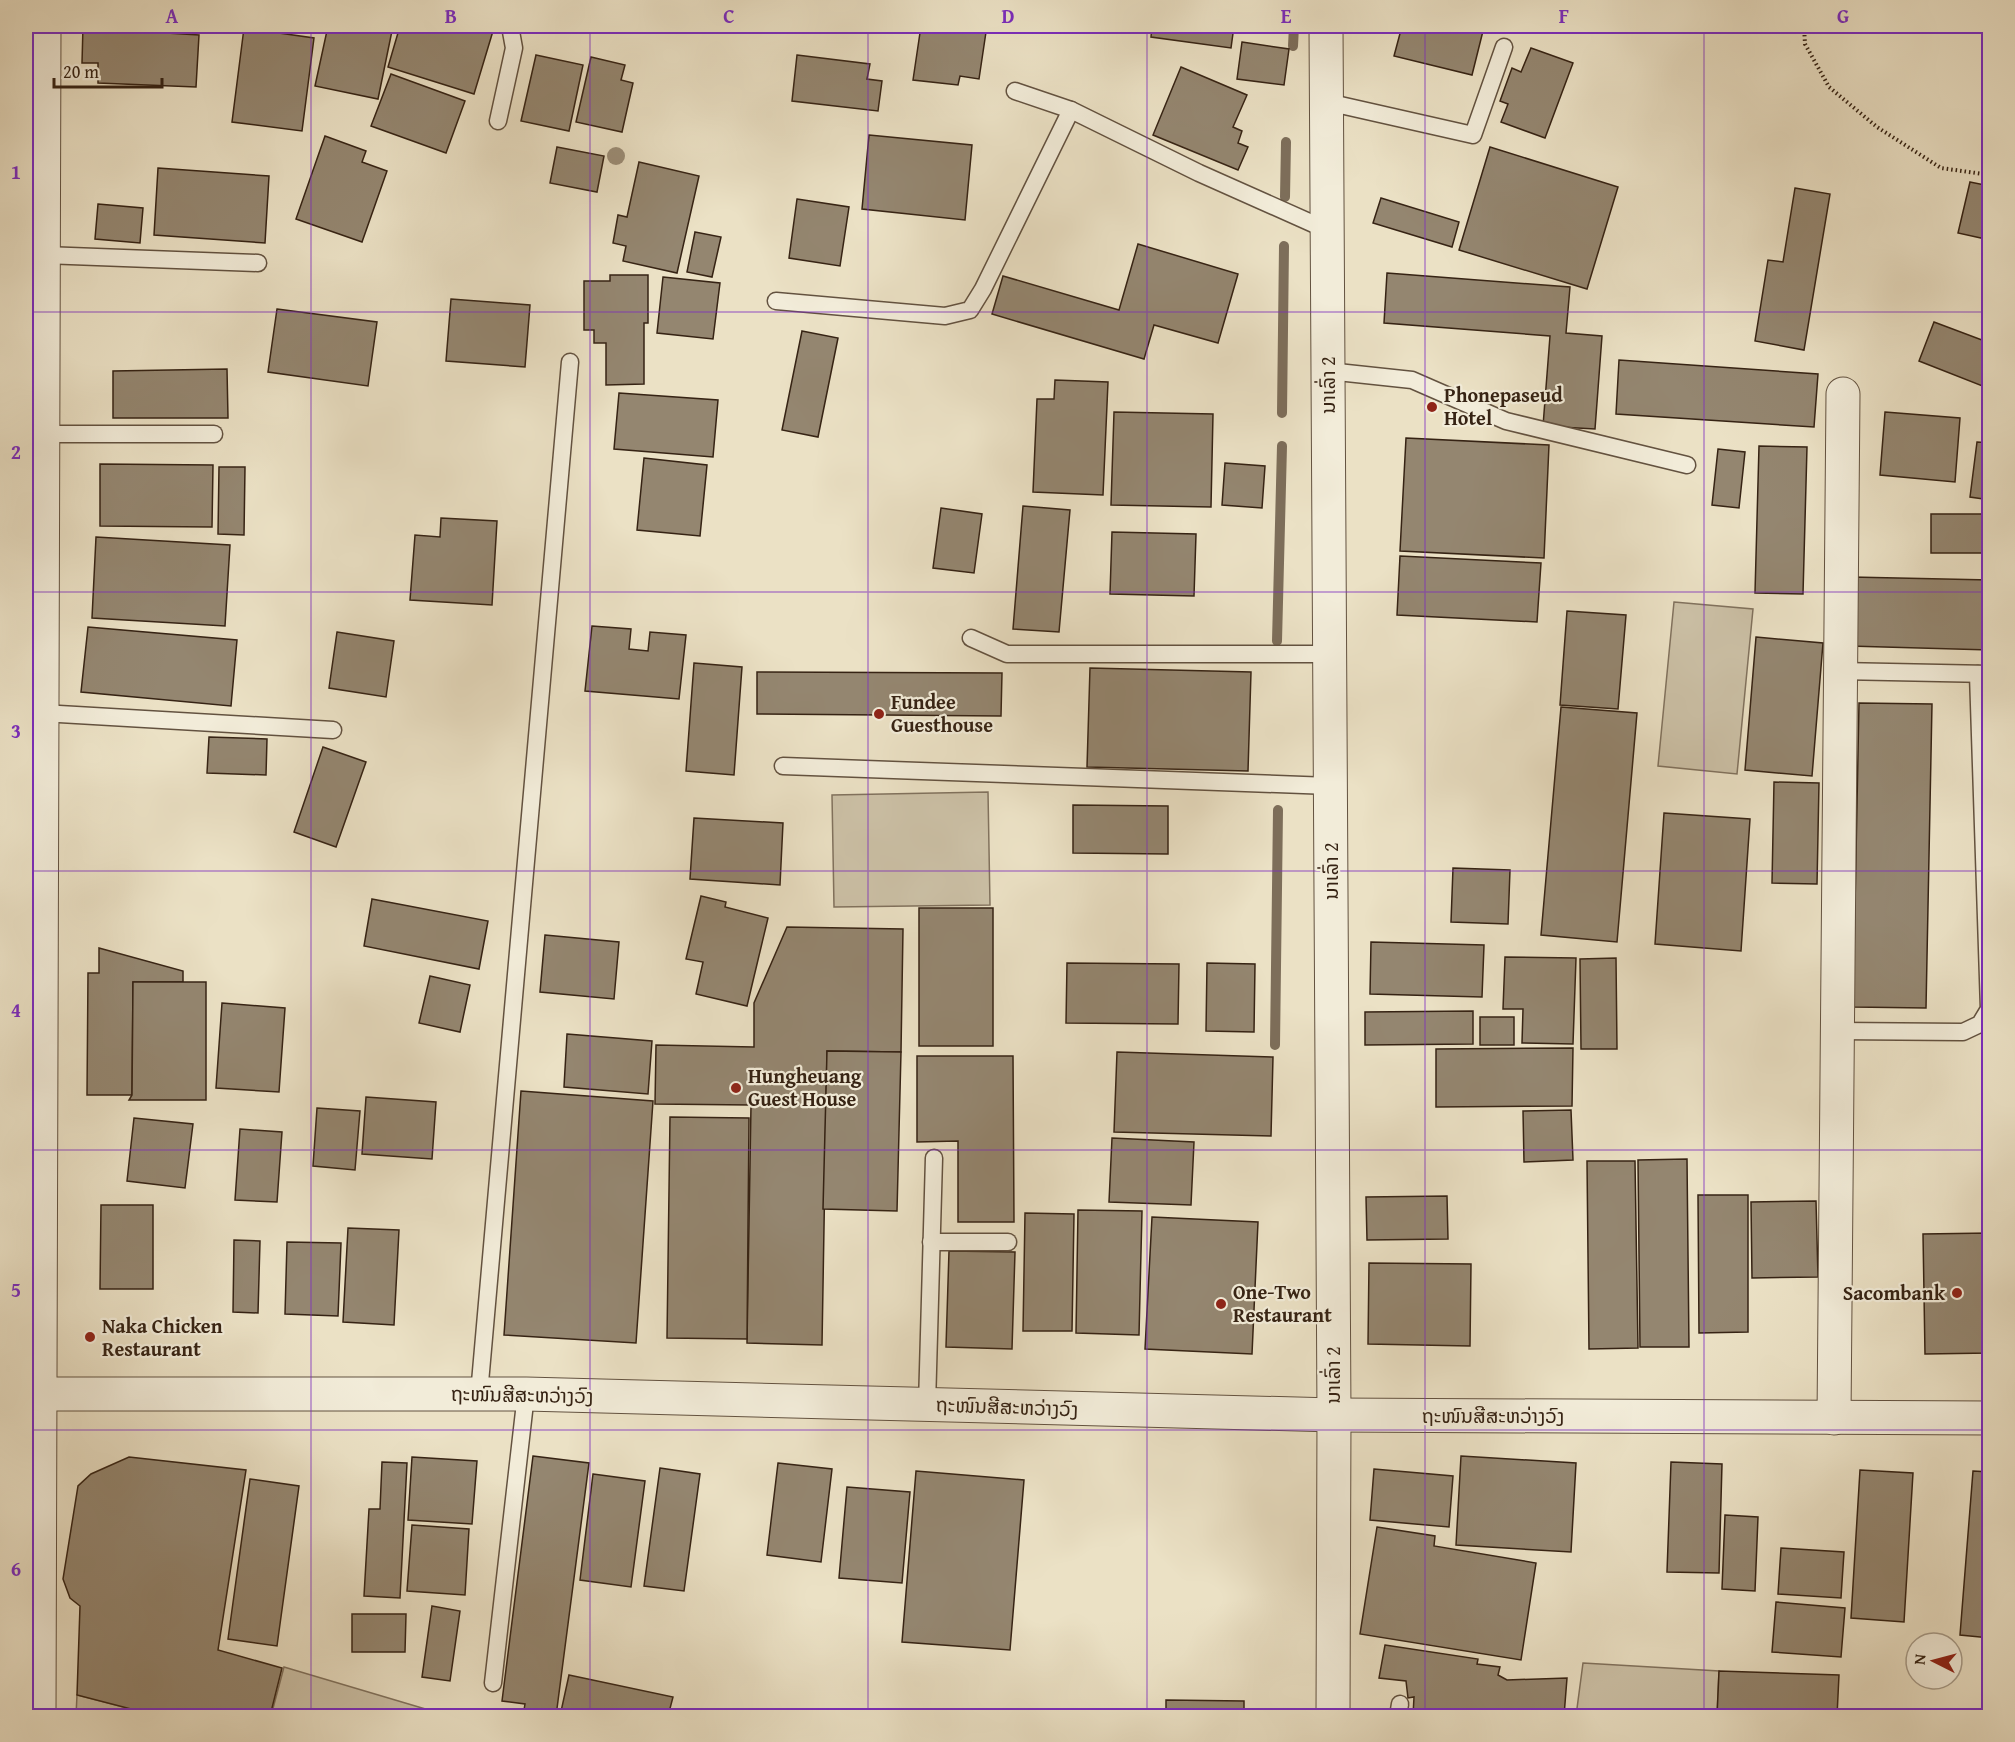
<svg xmlns="http://www.w3.org/2000/svg" width="2015" height="1742" font-family="'Gentium Book Plus','Noto Sans Lao',serif">
<rect width="100%" height="100%" fill="#ebe1c5"/>
<filter id="stains"><feTurbulence type="fractalNoise" baseFrequency=".00333" numOctaves="4"/><feColorMatrix values="0 0 0 0 .2 0 0 0 0 .09 0 0 0 0 .02 0 0 0 .5 -.17"/></filter>
<radialGradient id="worn" r=".72"><stop offset=".6" stop-color="#630" stop-opacity="0"/><stop offset="1" stop-color="#630" stop-opacity=".3"/></radialGradient>
<g fill="#ccc1a7" stroke="#81725e" stroke-width="1.5">
<polygon points="1674,602 1753,609 1737,774 1658,766"/>
<polygon points="988,792 990,905 834,907 832,795"/>
<polygon points="1583,1663 1719,1671 1717,1716 1576,1716"/>
<polygon points="284,1667 449,1716 271,1716"/>
<polygon points="77,1695 158,1716 76,1716"/>
</g>
<g fill="none" stroke-linecap="round" stroke-linejoin="round">
<g stroke="#7d6e5a" stroke-width="10">
<polyline points="1293,46 1294,26"/>
<polyline points="1285,197 1286,142"/>
<polyline points="1282,413 1284,246"/>
<polyline points="1277,641 1282,446"/>
<polyline points="1275,1045 1278,810"/>
</g>
</g>
<g fill="#948670" stroke="#362314" stroke-width="1.5">
<polygon points="83,26 167,26 167,33 199,35 196,87 98,83 98,63 82,63"/>
<polygon points="328,26 393,26 378,99 315,86"/>
<polygon points="400,26 475,26 493,31 474,94 388,67"/>
<polygon points="921,26 986,32 979,79 960,76 958,85 913,80"/>
<polygon points="1093,26 1145,26 1145,30"/>
<polygon points="1152,26 1234,26 1231,48 1151,37"/>
<polygon points="1402,26 1484,27 1472,75 1394,56"/>
<polygon points="244,28 314,38 302,131 232,122"/>
<polygon points="1242,42 1289,49 1284,85 1237,79"/>
<polygon points="1531,48 1573,63 1545,138 1501,122 1508,104 1500,101 1512,68 1521,72"/>
<polygon points="536,55 583,65 569,131 521,121"/>
<polygon points="797,55 870,64 867,79 882,81 878,111 792,101"/>
<polygon points="591,57 625,65 621,80 633,83 622,132 576,122"/>
<polygon points="1181,67 1247,95 1233,127 1242,131 1238,143 1248,147 1238,170 1153,135"/>
<polygon points="391,74 465,101 446,153 371,126"/>
<polygon points="869,135 972,145 965,220 862,209"/>
<polygon points="325,136 366,151 362,162 387,171 362,242 296,219"/>
<polygon points="557,147 604,156 597,192 550,183"/>
<polygon points="1490,147 1618,187 1587,289 1459,250"/>
<polygon points="639,162 699,176 677,273 623,261 626,246 613,243 618,215 627,217"/>
<polygon points="158,168 269,176 265,243 154,235"/>
<polygon points="1970,182 1990,186 1990,240 1958,233"/>
<polygon points="1795,188 1830,194 1804,350 1755,341 1768,260 1783,262"/>
<polygon points="1381,198 1459,222 1452,247 1373,223"/>
<polygon points="797,199 849,207 840,266 789,258"/>
<polygon points="98,204 143,208 140,243 95,239"/>
<polygon points="695,232 721,237 712,277 687,272"/>
<polygon points="1138,244 1238,274 1218,343 1154,325 1144,359 992,314 1003,276 1119,310"/>
<polygon points="1387,273 1570,287 1566,333 1602,336 1595,429 1543,426 1550,336 1384,323"/>
<polygon points="610,275 648,275 648,323 644,323 644,384 606,385 606,343 594,343 594,330 584,330 584,281 610,281"/>
<polygon points="663,277 720,283 713,339 657,333"/>
<polygon points="451,299 530,305 525,367 446,361"/>
<polygon points="277,309 377,322 368,386 268,372"/>
<polygon points="1934,322 1990,343 1990,389 1919,361"/>
<polygon points="802,331 838,338 818,437 782,430"/>
<polygon points="1619,360 1818,374 1814,427 1616,414"/>
<polygon points="227,369 228,418 113,418 113,371"/>
<polygon points="1055,380 1108,382 1103,495 1033,492 1037,399 1054,399"/>
<polygon points="619,393 718,400 713,457 614,449"/>
<polygon points="1114,412 1213,414 1211,507 1111,505"/>
<polygon points="1885,412 1960,418 1955,482 1880,475"/>
<polygon points="1406,438 1549,445 1544,558 1400,551"/>
<polygon points="1977,442 1990,443 1990,500 1970,497"/>
<polygon points="1759,446 1807,447 1803,594 1755,593"/>
<polygon points="1718,449 1745,452 1739,508 1712,505"/>
<polygon points="644,458 707,465 700,536 637,530"/>
<polygon points="1225,463 1265,466 1262,508 1222,505"/>
<polygon points="100,464 213,465 212,527 100,526"/>
<polygon points="219,467 245,467 244,535 218,534"/>
<polygon points="1023,506 1070,510 1059,632 1013,629"/>
<polygon points="941,508 982,514 974,573 933,568"/>
<rect x="1931" y="514" width="59" height="39"/>
<polygon points="441,518 497,521 492,605 410,600 415,535 440,537"/>
<polygon points="1112,532 1196,534 1194,596 1110,594"/>
<polygon points="96,537 230,545 225,626 92,618"/>
<polygon points="1400,556 1541,563 1537,622 1397,615"/>
<polygon points="1851,577 1990,580 1990,650 1849,646"/>
<polygon points="1567,611 1626,615 1618,709 1560,705"/>
<polygon points="592,626 631,629 629,649 648,651 650,632 686,635 679,699 585,691"/>
<polygon points="88,627 237,640 231,706 81,692"/>
<polygon points="337,632 394,641 386,697 329,688"/>
<polygon points="1756,637 1823,643 1812,776 1745,770"/>
<polygon points="694,663 742,667 734,775 686,771"/>
<polygon points="1090,668 1251,672 1248,771 1087,767"/>
<polygon points="757,672 1002,673 1001,716 757,714"/>
<polygon points="1859,703 1932,704 1926,1008 1853,1007"/>
<polygon points="1561,707 1637,713 1617,942 1541,935"/>
<polygon points="209,737 267,739 266,775 207,773"/>
<polygon points="323,747 366,762 336,847 294,832"/>
<polygon points="1774,782 1819,783 1817,884 1772,883"/>
<polygon points="1073,805 1168,806 1168,854 1073,853"/>
<polygon points="1664,813 1750,819 1741,951 1655,944"/>
<polygon points="694,818 783,823 780,885 690,879"/>
<polygon points="1453,868 1510,870 1508,924 1451,922"/>
<polygon points="701,896 726,902 725,907 768,918 747,1006 696,994 703,962 686,959"/>
<polygon points="372,899 488,921 479,969 364,946"/>
<rect x="919" y="908" width="74" height="138"/>
<polygon points="787,927 903,929 901,1052 827,1051 822,1345 747,1343 751,1105 655,1104 656,1045 754,1047 754,1003"/>
<polygon points="545,935 619,942 614,999 540,992"/>
<polygon points="1371,942 1484,945 1482,997 1370,994"/>
<polygon points="99,948 183,971 183,982 133,982 132,1095 87,1095 88,973 99,973"/>
<polygon points="1505,957 1576,958 1573,1044 1522,1043 1523,1009 1503,1009"/>
<polygon points="1616,958 1617,1049 1581,1049 1580,959"/>
<polygon points="1067,963 1179,964 1178,1024 1066,1023"/>
<polygon points="1207,963 1255,964 1254,1032 1206,1031"/>
<polygon points="430,976 470,985 460,1032 419,1023"/>
<polygon points="133,982 206,982 206,1100 129,1100 132,1095"/>
<polygon points="222,1003 285,1008 279,1092 216,1088"/>
<polygon points="1473,1011 1473,1044 1365,1045 1365,1012"/>
<rect x="1480" y="1017" width="34" height="28"/>
<polygon points="567,1034 652,1041 648,1094 564,1087"/>
<polygon points="1573,1048 1572,1106 1436,1107 1436,1049"/>
<polygon points="827,1051 901,1052 897,1211 823,1209"/>
<polygon points="1117,1052 1273,1057 1271,1136 1114,1132"/>
<polygon points="917,1056 1013,1056 1014,1222 958,1222 958,1141 917,1142"/>
<polygon points="521,1091 653,1101 636,1343 504,1335"/>
<polygon points="366,1097 436,1102 432,1159 362,1154"/>
<polygon points="317,1108 360,1111 355,1170 313,1166"/>
<polygon points="1571,1110 1573,1160 1524,1162 1523,1111"/>
<polygon points="670,1117 749,1118 747,1339 667,1338"/>
<polygon points="134,1118 193,1124 185,1188 127,1181"/>
<polygon points="240,1129 282,1132 277,1202 235,1200"/>
<polygon points="1112,1138 1194,1142 1191,1205 1109,1202"/>
<polygon points="1687,1159 1689,1347 1640,1347 1638,1160"/>
<polygon points="1587,1161 1635,1161 1638,1348 1589,1349"/>
<polygon points="1698,1195 1748,1195 1748,1332 1699,1333"/>
<polygon points="1447,1196 1448,1239 1367,1240 1366,1197"/>
<polygon points="1816,1201 1818,1277 1752,1278 1751,1202"/>
<polygon points="101,1205 153,1205 153,1289 100,1289"/>
<polygon points="1078,1210 1142,1211 1139,1335 1076,1333"/>
<polygon points="1025,1213 1074,1214 1072,1331 1023,1331"/>
<polygon points="1152,1217 1258,1222 1252,1354 1145,1349"/>
<polygon points="348,1228 399,1230 394,1325 343,1322"/>
<polygon points="1990,1233 1990,1353 1925,1354 1923,1234"/>
<polygon points="234,1240 260,1241 258,1313 233,1312"/>
<polygon points="287,1242 341,1243 338,1316 285,1314"/>
<polygon points="949,1251 1015,1252 1012,1349 946,1347"/>
<polygon points="1369,1263 1471,1264 1470,1346 1368,1344"/>
<polygon points="533,1456 589,1463 556,1716 523,1716 525,1704 502,1701"/>
<polygon points="1461,1456 1576,1463 1571,1552 1456,1545"/>
<polygon points="129,1457 246,1470 218,1650 282,1668 270,1716 158,1716 77,1695 80,1606 70,1598 63,1579 78,1486 91,1474"/>
<polygon points="412,1457 477,1461 472,1524 408,1520"/>
<polygon points="382,1462 407,1463 400,1598 364,1596 369,1509 380,1509"/>
<polygon points="1671,1462 1722,1464 1719,1573 1667,1572"/>
<polygon points="778,1463 832,1469 821,1562 767,1555"/>
<polygon points="660,1468 700,1474 684,1591 644,1586"/>
<polygon points="1374,1469 1453,1476 1449,1527 1370,1520"/>
<polygon points="1860,1470 1913,1473 1904,1622 1851,1618"/>
<polygon points="916,1471 1024,1480 1010,1650 902,1642"/>
<polygon points="1973,1471 1990,1472 1990,1638 1960,1635"/>
<polygon points="593,1474 645,1481 631,1587 580,1580"/>
<polygon points="250,1479 299,1486 277,1646 228,1639"/>
<polygon points="847,1487 910,1492 902,1583 839,1578"/>
<polygon points="1725,1515 1758,1517 1755,1591 1722,1589"/>
<polygon points="412,1525 469,1529 465,1595 407,1591"/>
<polygon points="1377,1527 1435,1536 1434,1546 1536,1563 1521,1660 1360,1634"/>
<polygon points="1781,1548 1844,1552 1841,1598 1778,1594"/>
<polygon points="1776,1602 1845,1608 1841,1657 1772,1652"/>
<polygon points="432,1606 460,1611 450,1681 422,1677"/>
<polygon points="352,1614 406,1614 405,1652 352,1652"/>
<polygon points="1385,1645 1478,1659 1477,1664 1500,1667 1498,1675 1507,1680 1567,1678 1564,1716 1413,1716 1414,1697 1408,1698 1406,1681 1379,1678"/>
<polygon points="1719,1671 1839,1675 1837,1716 1717,1716"/>
<polygon points="569,1675 673,1697 668,1716 560,1716"/>
<polygon points="1166,1700 1244,1701 1244,1716 1166,1716"/>
</g>
<g fill="none" stroke-linecap="round" stroke-linejoin="round">
<g stroke="#635240" stroke-width="19">
<g id="lane">
<polyline points="1015,91 1071,110 1199,173 1327,230"/>
<polyline points="1327,102 1473,135 1504,47"/>
<polyline points="498,121 514,48 510,26"/>
<polyline points="44,255 258,263"/>
<polyline points="776,301 945,316 970,310 983,289 1071,110"/>
<polyline points="1328,371 1412,380 1506,421 1687,465"/>
<polyline points="43,434 214,434"/>
<polyline points="971,638 1007,654 1330,654"/>
<polyline points="1839,671 1990,674"/>
<polyline points="42,713 333,730"/>
<polyline points="783,766 1330,786"/>
<polyline points="1837,1031 1963,1032 1980,1024 1989,1009 1978,674"/>
<polyline points="931,1242 1008,1242"/>
<polyline points="479,1394 570,362"/>
<polyline points="927,1405 934,1158"/>
<polyline points="493,1683 526,1394"/>
<polyline points="1398,1716 1400,1704"/>
</g>
</g>
<g stroke="#635240" stroke-width="35">
<g id="street">
<polyline points="1326,26 1334,1415 1333,1716"/>
<polyline points="26,1394 526,1394 1334,1415 1990,1418"/>
<polyline points="1834,1418 1843,394"/>
<polyline points="39,1716 44,26"/>
</g>
</g>
<polyline stroke="#362314" stroke-width="4" stroke-dasharray="1.5 3" stroke-linecap="butt" points="1804,26 1805,44 1829,87 1877,127 1941,168 1990,175"/>
<use href="#lane" stroke="#f2ecd9" stroke-width="16"/>
<use href="#street" stroke="#f2ecd9" stroke-width="33"/>
</g>
<circle fill="#9c8e78" cx="616" cy="156" r="9"/>
<path fill="none" stroke="#7b2cbf" stroke-width="1.5" stroke-opacity="0.55" d="M311 26V1716M590 26V1716M868 26V1716M1147 26V1716M1425 26V1716M1704 26V1716M26 312H1990M26 592H1990M26 871H1990M26 1150H1990M26 1430H1990"/>
<g fill="#8f2418" stroke="#f2ecd9" stroke-width="2">
<circle cx="1432" cy="407" r="6"/>
<circle cx="879" cy="714" r="6"/>
<circle cx="736" cy="1088" r="6"/>
<circle cx="1957" cy="1293" r="6"/>
<circle cx="1221" cy="1304" r="6"/>
<circle cx="90" cy="1337" r="6"/>
</g>
<g text-anchor="middle" stroke-width="4.5" stroke-linejoin="round" paint-order="stroke">
<g font-size="20" fill="#362314" stroke="#f2ecd9">
<text transform="translate(1328 385) rotate(-90)" y="7">ນາເລົ່າ 2</text>
<text transform="translate(1331 871) rotate(-90)" y="7">ນາເລົ່າ 2</text>
<text transform="translate(1333 1375) rotate(-90)" y="7">ນາເລົ່າ 2</text>
<text transform="translate(522 1395) rotate(1)" y="7">ຖະໜົນສີສະຫວ່າງວົງ</text>
<text transform="translate(1007 1407) rotate(2)" y="7">ຖະໜົນສີສະຫວ່າງວົງ</text>
<text x="1493" y="1423">ຖະໜົນສີສະຫວ່າງວົງ</text>
</g>
<g font-size="20" font-weight="bold" fill="#362314" stroke="#f2ecd9" text-anchor="start">
<text x="1444" y="402">Phonepaseud<tspan x="1444" dy="23">Hotel</tspan></text>
<text x="891" y="709">Fundee<tspan x="891" dy="23">Guesthouse</tspan></text>
<text x="748" y="1083">Hungheuang<tspan x="748" dy="23">Guest House</tspan></text>
<text x="1233" y="1299">One-Two<tspan x="1233" dy="23">Restaurant</tspan></text>
<text x="1945" y="1300" text-anchor="end">Sacombank</text>
<text x="102" y="1333">Naka Chicken<tspan x="102" dy="23">Restaurant</tspan></text>
</g>
</g>
<rect width="2015" height="1742" fill="none" stroke="#ebe1c5" stroke-width="66"/>
<g transform="translate(1934 1661) rotate(276)"><circle r="28" fill="#f2ecd9" stroke="#a79c8a" stroke-width="1.5"/>
<path d="M0-4.5L10 22L0 15L-10 22Z" fill="#8f2418"/>
<text y="-9" font-size="16" font-weight="bold" text-anchor="middle" fill="#362314">N</text>
</g>
<path d="M54 78v9h108v-9" fill="none" stroke="#362314" stroke-width="3"/>
<text x="63" y="78" font-size="18" fill="#362314" stroke="#f2ecd9" stroke-width="4.5" paint-order="stroke">20 m</text>
<rect x="33" y="33" width="1949" height="1676" fill="none" stroke="#7b2cbf" stroke-width="2"/>
<g font-size="20" text-anchor="middle" font-weight="bold" fill="#7b2cbf">
<text x="172" y="23">A</text>
<text x="451" y="23">B</text>
<text x="729" y="23">C</text>
<text x="1008" y="23">D</text>
<text x="1286" y="23">E</text>
<text x="1564" y="23">F</text>
<text x="1843" y="23">G</text>
<text x="16" y="179">1</text>
<text x="16" y="459">2</text>
<text x="16" y="738">3</text>
<text x="16" y="1017">4</text>
<text x="16" y="1297">5</text>
<text x="16" y="1576">6</text>
</g>
<rect width="100%" height="100%" filter="url(#stains)"/>
<rect width="100%" height="100%" fill="url(#worn)"/>
</svg>
